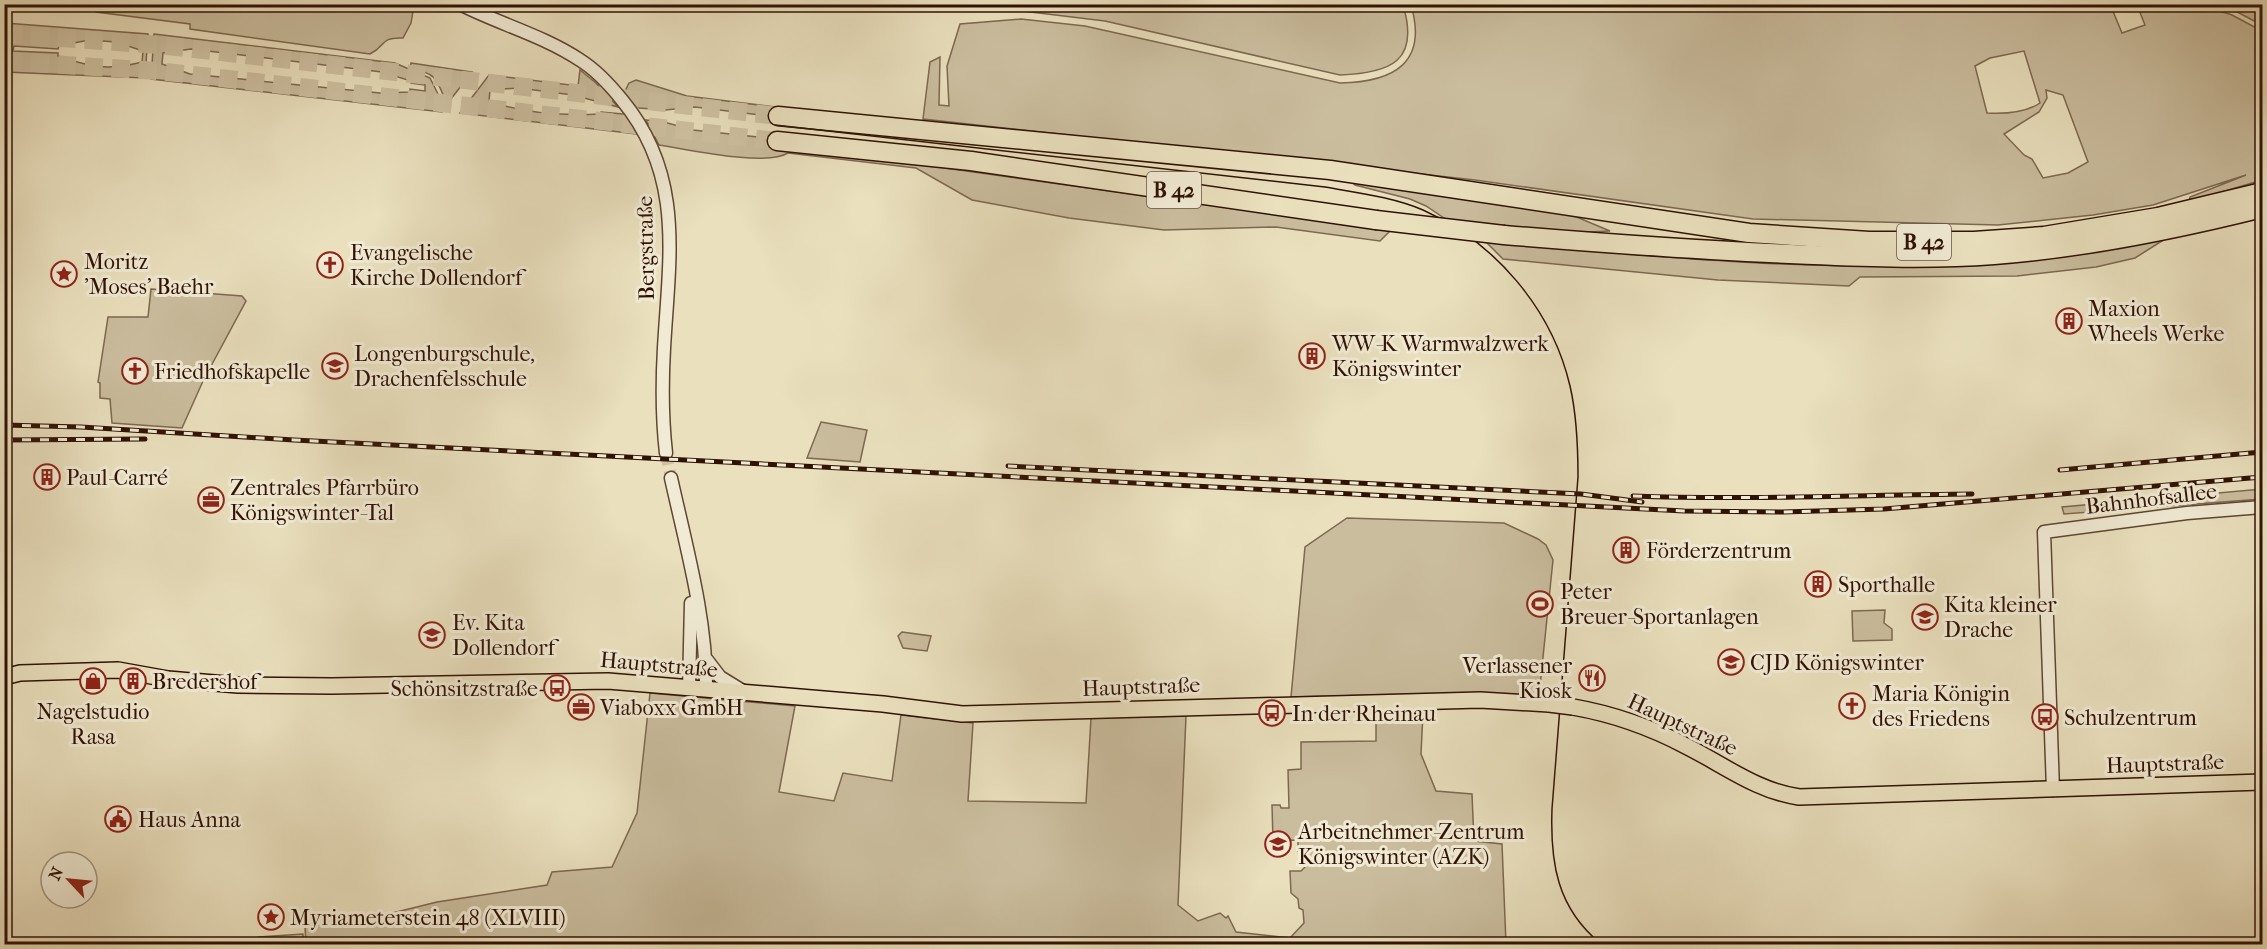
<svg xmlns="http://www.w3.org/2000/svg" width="2267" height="949" font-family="'IM FELL French Canon',serif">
<rect width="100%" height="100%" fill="#eae0be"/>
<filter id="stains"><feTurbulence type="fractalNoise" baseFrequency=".00333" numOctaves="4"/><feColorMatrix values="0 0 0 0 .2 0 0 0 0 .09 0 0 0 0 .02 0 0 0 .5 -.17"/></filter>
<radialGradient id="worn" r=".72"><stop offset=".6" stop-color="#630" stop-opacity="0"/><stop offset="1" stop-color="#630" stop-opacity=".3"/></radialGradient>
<g fill="#cabd9e" stroke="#7d6851" stroke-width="1.5" fill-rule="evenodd">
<path d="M2110 4 2122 33 2145 25 2137 5 2210 4 2214 9 2232 15 2262 31V180L2189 202 2190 197 2246 175 2153 205 2093 215 1998 225 1753 219 1475 180 923 119 930 62 940 57 939 105 949 106 947 66 960 24 1021 19 1085 26 1340 83C1394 82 1428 63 1411 5ZM2024 51 2040 103C2025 113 2005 114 1987 113L1975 66 1990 58ZM2046 90 2063 95 2088 162 2068 173 2043 178 2032 159 2024 155 2004 134 2039 112 2047 98Z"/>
<path d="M96 5V4L414 5 411 23 403 38C379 37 387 46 370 54L190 29V24L96 12Z"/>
<path d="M980 5H1403C1420 61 1391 73 1340 75L1105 21 1013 10 981 11Z"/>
<polygon points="2224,5 2262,5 2262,25 2258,23"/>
<path d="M5 23 148 34 145 78 5 72ZM89 40 116 42 143 51 142 62C108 71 91 67 58 56V53L13 51 14 46 58 49 59 46Z"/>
<path d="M154 34 395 63 430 78 444 106 442 112 151 79ZM191 49 382 72 411 81V83L425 85V91L410 89V92L380 93 190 74 162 64 163 53Z"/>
<path d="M411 63 472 72 447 104C436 79 438 74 410 68Z"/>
<path d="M580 70 596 83 618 107 573 95 519 88 490 90 489 101C525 114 563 116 600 114L601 112 623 114 637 134 460 113 489 75 578 86Z"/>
<polygon points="636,80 687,96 783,108 760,115 695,107 665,110 639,108 626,89 629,83"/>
<path d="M646 120 664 122 693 130 758 137 776 149 909 163 1391 230 1380 241 1276 227 1164 230 1069 218 972 200 916 168 788 153C765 167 687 149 659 145Z"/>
<polygon points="1352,182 1560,210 1610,231 1567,233 1447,220 1426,206 1410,199 1355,185"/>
<path d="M2165 239 2135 258 2096 267 2017 276 1860 277 1849 286 1718 280 1503 259 1484 240C1657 258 1833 274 2007 262 2061 259 2113 249 2165 239Z"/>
<polygon points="151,289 242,296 246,301 203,381 182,428 112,423 110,399 100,398 100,383 98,382 108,317 148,317"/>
<polygon points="821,422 867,430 860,462 807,458"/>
<polygon points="2262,489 2262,499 2064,514 2062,507"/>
<polygon points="1347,518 1504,523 1538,539 1546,545 1553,560 1539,696 1418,694 1291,697 1305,547"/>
<polygon points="1885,610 1884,623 1892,629 1892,640 1853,641 1852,611"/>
<polygon points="902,632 931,636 927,651 903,648 898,636"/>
<polygon points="650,693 795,706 779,792 834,801 843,773 892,781 901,715 973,723 968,801 1086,803 1091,718 1186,716 1178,905 1198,921 1220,913 1226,918 1228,916 1236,932 1290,938 1304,923 1303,910 1299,908 1298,899 1291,893 1290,871 1301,871 1305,867 1304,855 1298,851 1298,840 1273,841 1272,805 1280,805 1281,808 1289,808 1288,770 1301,769 1301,742 1376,741 1376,715 1423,713 1421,754 1436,791 1472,794 1474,841 1502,844 1506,944 306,944 305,927 372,918 437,902 547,885 552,872 612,867 637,813"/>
<polygon points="303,934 303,944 260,944 259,937"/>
</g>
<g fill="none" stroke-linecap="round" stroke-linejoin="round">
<polyline stroke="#cec1a2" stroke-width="12" stroke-dasharray="12 6" stroke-linecap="butt" points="666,453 671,478"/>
<g stroke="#cec1a2" stroke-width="18" stroke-dasharray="18 9" stroke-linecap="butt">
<polyline points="4,34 159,45 778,116"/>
<polyline points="4,61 158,71 777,141"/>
</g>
<g stroke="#5e4632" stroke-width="15">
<g id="minor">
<path d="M460 4C499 24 542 35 580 60 596 70 610 85 622 100 685 176 669 258 664 348 662 383 662 418 666 453"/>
<path d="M671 478C686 546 707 620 706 690"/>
<polyline points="707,660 720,677 746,693"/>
<polyline points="689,688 691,603"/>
<polyline points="2053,790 2044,532 2187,513 2262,507"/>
</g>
</g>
<g stroke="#301204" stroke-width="18">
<g id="major">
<polyline points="4,677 20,673 118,670 168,679 238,685 332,686 608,681 883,704 962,714 1480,700 1549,704"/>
<path d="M1573 707C1613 714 1650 727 1686 746 1724 765 1757 791 1799 797L2262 782"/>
</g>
</g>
<g stroke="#301204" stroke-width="21">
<g id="highway">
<polyline points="778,116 1330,170 1749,233 1869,241 1974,241 2044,236 2158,217 2262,192"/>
<polyline points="777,141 971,161 1376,220"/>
<path d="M1504 235C1600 243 1695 250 1790 254 1858 257 1926 260 1994 255 2086 248 2174 230 2262 208"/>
</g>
</g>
<use href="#minor" stroke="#f1ebd5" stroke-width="12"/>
<use href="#major" stroke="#eae0be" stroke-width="15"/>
<use href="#highway" stroke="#eae0be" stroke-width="18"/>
<path stroke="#301204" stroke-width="1.5" d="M775 125 1325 187C1358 193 1392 197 1423 210 1495 242 1552 309 1570 386 1577 416 1578 446 1578 477L1552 809C1550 863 1557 908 1601 944"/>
<g stroke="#301204" stroke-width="5">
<g id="rail">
<polyline points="4,425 81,427 294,440 1684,511 1783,512 1884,509 2262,477"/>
<polyline points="4,440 145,439"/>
<polyline points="1008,466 1581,494 1642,502"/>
<polyline points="2060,470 2262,452"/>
<path d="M1633 496C1746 500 1859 495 1972 494"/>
</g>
</g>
<use href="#rail" stroke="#f1ebd5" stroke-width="3" stroke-dasharray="9" stroke-linecap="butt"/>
<g stroke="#301204" stroke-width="18" stroke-linecap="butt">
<polyline id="major-bridge" points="1549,704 1573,707"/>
</g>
<g stroke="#301204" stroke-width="21" stroke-linecap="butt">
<polyline id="highway-bridge" points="1376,220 1504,235"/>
</g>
<use href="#major-bridge" stroke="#eae0be" stroke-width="15"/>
<use href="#highway-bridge" stroke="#eae0be" stroke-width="18"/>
</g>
<defs>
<g id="church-ring" transform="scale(1.35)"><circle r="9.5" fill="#f1ebd5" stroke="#8f2418" stroke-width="1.5"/><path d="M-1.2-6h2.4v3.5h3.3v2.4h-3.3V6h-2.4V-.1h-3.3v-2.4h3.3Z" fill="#8f2418"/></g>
<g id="sight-ring" transform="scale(1.35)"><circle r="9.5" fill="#f1ebd5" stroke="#8f2418" stroke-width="1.5"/><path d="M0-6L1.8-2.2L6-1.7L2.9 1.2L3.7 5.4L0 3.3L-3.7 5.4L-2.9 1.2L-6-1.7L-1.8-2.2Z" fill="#8f2418"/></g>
<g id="building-ring" transform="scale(1.35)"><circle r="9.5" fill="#f1ebd5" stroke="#8f2418" stroke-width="1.5"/><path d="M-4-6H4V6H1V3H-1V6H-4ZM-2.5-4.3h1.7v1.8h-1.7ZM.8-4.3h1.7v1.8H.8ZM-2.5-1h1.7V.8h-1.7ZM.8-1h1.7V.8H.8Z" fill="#8f2418"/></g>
<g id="school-ring" transform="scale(1.35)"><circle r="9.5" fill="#f1ebd5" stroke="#8f2418" stroke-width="1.5"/><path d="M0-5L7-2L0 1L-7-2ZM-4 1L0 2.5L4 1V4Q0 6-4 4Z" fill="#8f2418"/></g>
<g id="office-ring" transform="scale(1.35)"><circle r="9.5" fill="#f1ebd5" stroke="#8f2418" stroke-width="1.5"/><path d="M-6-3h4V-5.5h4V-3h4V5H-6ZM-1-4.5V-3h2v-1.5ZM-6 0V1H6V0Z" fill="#8f2418"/></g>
<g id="stadium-ring" transform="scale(1.35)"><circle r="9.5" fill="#f1ebd5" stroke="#8f2418" stroke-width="1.5"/><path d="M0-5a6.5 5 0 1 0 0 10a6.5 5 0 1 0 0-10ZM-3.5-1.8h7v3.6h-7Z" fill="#8f2418"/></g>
<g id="restaurant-ring" transform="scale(1.35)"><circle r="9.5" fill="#f1ebd5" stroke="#8f2418" stroke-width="1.5"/><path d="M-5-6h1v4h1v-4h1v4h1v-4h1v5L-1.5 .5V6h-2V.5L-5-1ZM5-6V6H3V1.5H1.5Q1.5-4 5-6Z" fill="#8f2418"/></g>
<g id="shop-ring" transform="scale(1.35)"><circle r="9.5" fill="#f1ebd5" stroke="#8f2418" stroke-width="1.5"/><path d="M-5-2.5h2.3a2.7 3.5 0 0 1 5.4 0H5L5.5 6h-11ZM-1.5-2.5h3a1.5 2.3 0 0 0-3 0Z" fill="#8f2418"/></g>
<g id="bus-ring" transform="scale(1.35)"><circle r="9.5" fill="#f1ebd5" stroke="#8f2418" stroke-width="1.5"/><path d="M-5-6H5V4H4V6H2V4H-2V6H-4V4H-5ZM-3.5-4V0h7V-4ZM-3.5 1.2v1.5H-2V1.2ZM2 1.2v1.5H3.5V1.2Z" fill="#8f2418"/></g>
<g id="civic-ring" transform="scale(1.35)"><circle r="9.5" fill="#f1ebd5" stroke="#8f2418" stroke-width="1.5"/><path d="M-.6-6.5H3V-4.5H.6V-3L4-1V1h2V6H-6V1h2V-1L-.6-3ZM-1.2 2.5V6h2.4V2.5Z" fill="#8f2418"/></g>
<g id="university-ring" transform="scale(1.35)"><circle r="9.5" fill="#f1ebd5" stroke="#8f2418" stroke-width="1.5"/><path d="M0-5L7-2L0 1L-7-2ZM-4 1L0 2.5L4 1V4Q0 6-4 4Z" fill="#8f2418"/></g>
</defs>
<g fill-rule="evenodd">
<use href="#church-ring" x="330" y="265"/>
<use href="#sight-ring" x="64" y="274"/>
<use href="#building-ring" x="2069" y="321"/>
<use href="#building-ring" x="1312" y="356"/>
<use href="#school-ring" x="335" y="366"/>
<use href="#church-ring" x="135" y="371"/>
<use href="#building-ring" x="47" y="477"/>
<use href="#office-ring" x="211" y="500"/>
<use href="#building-ring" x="1626" y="550"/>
<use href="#building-ring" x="1818" y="584"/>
<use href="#stadium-ring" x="1540" y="604"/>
<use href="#school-ring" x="1925" y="617"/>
<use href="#school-ring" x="432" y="635"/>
<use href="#school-ring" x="1731" y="662"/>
<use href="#restaurant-ring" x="1592" y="678"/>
<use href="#shop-ring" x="93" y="681"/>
<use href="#building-ring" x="133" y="681"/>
<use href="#bus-ring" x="557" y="688"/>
<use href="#church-ring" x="1852" y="706"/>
<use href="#office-ring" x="581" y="707"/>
<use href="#bus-ring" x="1272" y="713"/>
<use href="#bus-ring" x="2045" y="717"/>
<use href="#civic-ring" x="118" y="819"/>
<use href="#university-ring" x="1278" y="844"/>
<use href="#sight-ring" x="271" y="917"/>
</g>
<g text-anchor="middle" stroke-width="6" stroke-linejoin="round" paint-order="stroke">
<g fill="#f1ebd5" stroke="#6a5343" stroke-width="1.5">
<rect x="1147" y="172" width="54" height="36" rx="4.5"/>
<rect x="1897" y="224" width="54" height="36" rx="4.5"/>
</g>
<g font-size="21" font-weight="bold" fill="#301204">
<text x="1174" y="197">B 42</text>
<text x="1924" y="249">B 42</text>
</g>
<g font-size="22" fill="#301204" stroke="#f1ebd5">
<text transform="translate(645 248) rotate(-91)" y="8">Bergstraße</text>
<text transform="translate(2151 498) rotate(-7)" y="8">Bahnhofsallee</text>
<text transform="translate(659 664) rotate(5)" y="8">Hauptstraße</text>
<text transform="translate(1141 686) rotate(-2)" y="8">Hauptstraße</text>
<text transform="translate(1683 724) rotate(25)" y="8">Hauptstraße</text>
<text transform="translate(2165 763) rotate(-2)" y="8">Hauptstraße</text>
</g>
<g font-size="22" fill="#301204" stroke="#f1ebd5" text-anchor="start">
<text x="350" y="260">Evangelische<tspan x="350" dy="25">Kirche Dollendorf</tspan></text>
<text x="84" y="269">Moritz<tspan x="84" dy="25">'Moses' Baehr</tspan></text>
<text x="2088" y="316">Maxion<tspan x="2088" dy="25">Wheels Werke</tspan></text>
<text x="1332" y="351">WW-K Warmwalzwerk<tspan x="1332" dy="25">Königswinter</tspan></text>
<text x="354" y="361">Longenburgschule,<tspan x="354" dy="25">Drachenfelsschule</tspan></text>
<text x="154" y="379">Friedhofskapelle</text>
<text x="66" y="485">Paul-Carré</text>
<text x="230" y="495">Zentrales Pfarrbüro<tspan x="230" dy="25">Königswinter-Tal</tspan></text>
<text x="1646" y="558">Förderzentrum</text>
<text x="1838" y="592">Sporthalle</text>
<text x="1560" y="599">Peter<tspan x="1560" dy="25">Breuer-Sportanlagen</tspan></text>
<text x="1944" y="612">Kita kleiner<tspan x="1944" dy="25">Drache</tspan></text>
<text x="452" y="630">Ev. Kita<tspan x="452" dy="25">Dollendorf</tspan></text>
<text x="1750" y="670">CJD Königswinter</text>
<text x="1572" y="673" text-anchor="end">Verlassener<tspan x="1572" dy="25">Kiosk</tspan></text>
<text x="152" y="689">Bredershof</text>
<text x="538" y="696" text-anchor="end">Schönsitzstraße</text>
<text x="1872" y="701">Maria Königin<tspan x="1872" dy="25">des Friedens</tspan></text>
<text x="600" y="715">Viaboxx GmbH</text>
<text x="93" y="719" text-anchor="middle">Nagelstudio<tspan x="93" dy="25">Rasa</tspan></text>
<text x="1292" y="721">In der Rheinau</text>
<text x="2064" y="725">Schulzentrum</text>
<text x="138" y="827">Haus Anna</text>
<text x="1298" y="839">Arbeitnehmer-Zentrum<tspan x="1298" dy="25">Königswinter (AZK)</tspan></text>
<text x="290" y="925">Myriameterstein 48 (XLVIII)</text>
</g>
</g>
<rect width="2267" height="949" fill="none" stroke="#eae0be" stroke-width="24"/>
<rect x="6" y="6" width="2255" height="937" fill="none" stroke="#301204" stroke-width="3"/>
<rect x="12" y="12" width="2243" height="925" fill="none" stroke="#301204" stroke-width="1.5"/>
<g transform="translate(69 880) rotate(296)"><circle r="28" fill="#f1ebd5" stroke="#a49481" stroke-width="1.5"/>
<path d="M0-4.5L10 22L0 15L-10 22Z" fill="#8f2418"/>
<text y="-9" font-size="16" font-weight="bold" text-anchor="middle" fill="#301204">N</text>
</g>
<rect width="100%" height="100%" filter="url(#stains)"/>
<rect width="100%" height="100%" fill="url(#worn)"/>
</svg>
